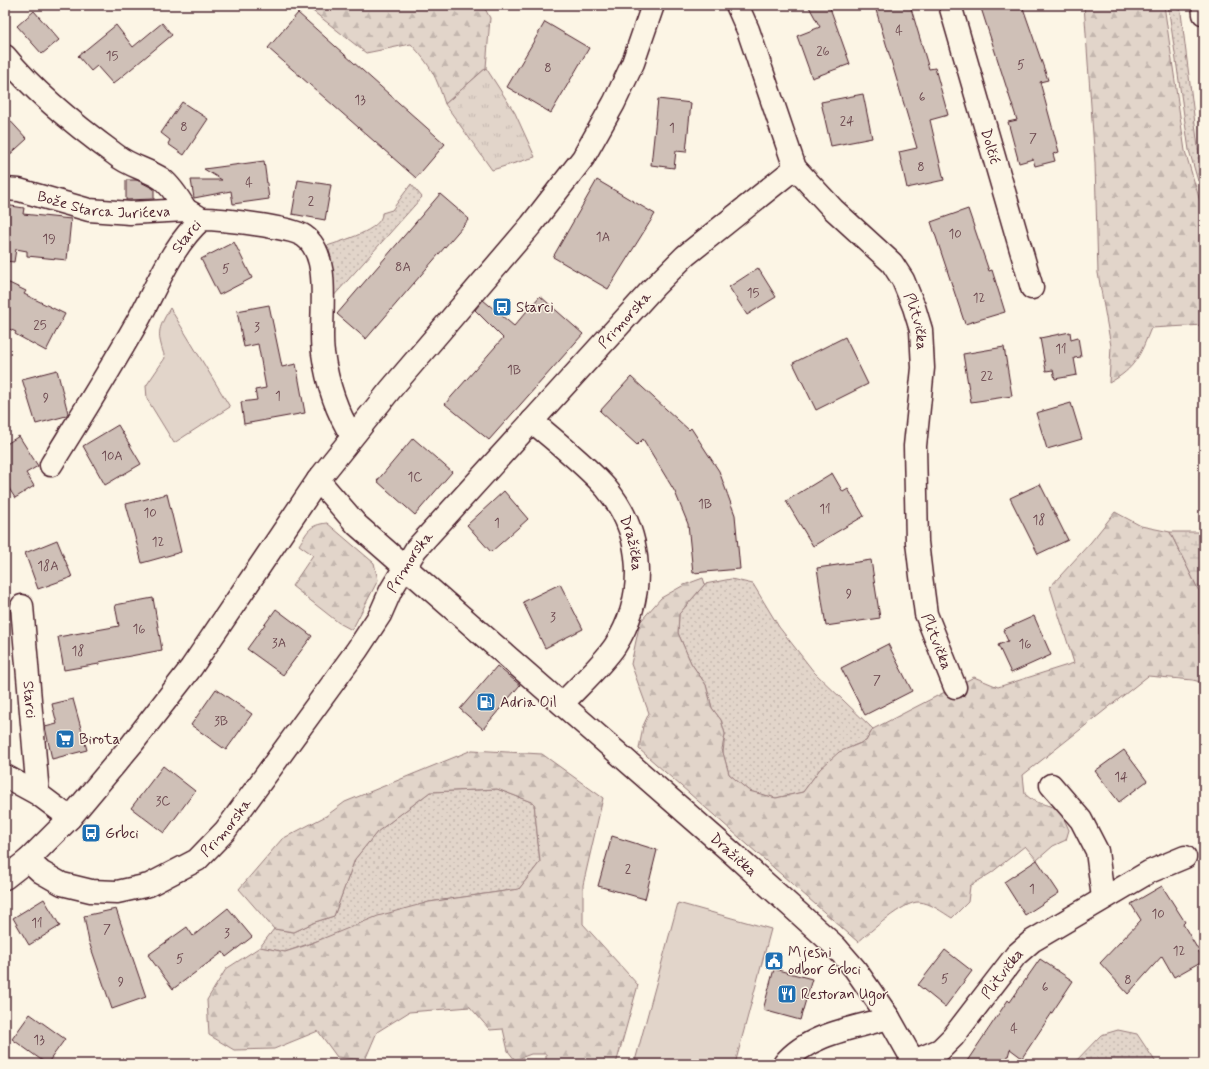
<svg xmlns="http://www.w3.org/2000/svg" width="1209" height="1069" font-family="Mynerve,sans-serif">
<defs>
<pattern id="grass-dots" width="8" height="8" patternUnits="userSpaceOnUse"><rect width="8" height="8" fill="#e2d5ca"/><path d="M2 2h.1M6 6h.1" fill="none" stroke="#c3b6ae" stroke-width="1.8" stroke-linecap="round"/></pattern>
<pattern id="forest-firs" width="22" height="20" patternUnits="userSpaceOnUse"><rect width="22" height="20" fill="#e2d5ca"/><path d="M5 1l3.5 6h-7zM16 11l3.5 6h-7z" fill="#c3b6ae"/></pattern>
<pattern id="wetland-marsh" width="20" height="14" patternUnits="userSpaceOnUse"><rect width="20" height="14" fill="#e2d5ca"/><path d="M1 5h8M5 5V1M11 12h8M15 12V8" fill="none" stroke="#c3b6ae"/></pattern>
<pattern id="park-tufts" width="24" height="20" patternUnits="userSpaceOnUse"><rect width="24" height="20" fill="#e2d5ca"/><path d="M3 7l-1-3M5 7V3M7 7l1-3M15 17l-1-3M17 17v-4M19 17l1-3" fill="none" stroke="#c3b6ae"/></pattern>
</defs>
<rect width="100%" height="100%" fill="#fcf5e5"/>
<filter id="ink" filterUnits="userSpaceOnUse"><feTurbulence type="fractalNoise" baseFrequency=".025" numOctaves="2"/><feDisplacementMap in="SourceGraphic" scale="8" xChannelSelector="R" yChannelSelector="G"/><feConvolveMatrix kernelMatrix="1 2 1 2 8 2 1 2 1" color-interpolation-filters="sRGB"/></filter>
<g filter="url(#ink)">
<g fill="url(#grass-dots)" stroke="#967a7a">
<polygon points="1168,5 1180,5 1202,179 1198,181 1189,150"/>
<path d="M411 184 422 197 331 299 332 278 327 246C341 241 383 230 382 213L392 210Z"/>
<polygon points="731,579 753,584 779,627 814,672 873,729 866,741 853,746 820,769 803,792 776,798 749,791 729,774 723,753 725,734 721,720 712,708 706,685 691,663 678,633 679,614 705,584"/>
<polygon points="497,789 534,803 540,862 519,889 429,902 285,952 260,947 274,929 294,932 315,922 334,916 355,859 377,832 430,792"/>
<polygon points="1118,1030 1137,1034 1157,1064 1073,1064 1101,1035"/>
</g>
<g fill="url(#forest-firs)" stroke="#967a7a">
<path d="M305 5H483L490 18 486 68 445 104C436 76 431 66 411 44L366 53Z"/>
<path d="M1084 5H1164L1185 151 1203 211 1204 226V325L1151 328C1140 355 1136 368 1109 383L1111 346 1098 273 1095 163Z"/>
<path d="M1115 512 1141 526 1170 532 1199 591V634L1204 639V683L1193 680 1148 676 1023 775 1025 794C1036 805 1046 803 1060 810L1069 830 1066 840 1053 846 1037 860 1025 846 991 873 970 886 968 902 952 918C942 912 931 903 919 902 904 901 870 932 858 942L639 749 643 726 649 713 631 664 640 622 661 598 684 585 703 578 705 584 679 614 678 633 691 663 706 685 712 708 721 720 725 734 722 749 729 774 749 791 776 798 803 792 820 769 839 752 866 741 873 729 974 677 998 687 1074 663 1050 587 1091 542Z"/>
<path d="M327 523 374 563 378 580 352 630 339 623 292 586 313 555 299 545C308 531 309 525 327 523Z"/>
<polygon points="472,750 542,754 603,798 583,885 583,924 638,985 616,1064 546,1064 546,1054 531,1054 515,1060 508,1051 503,1029 490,1030 470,1007 409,1012 377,1032 365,1060 337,1057 318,1031 274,1049 234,1050 209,1035 207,1000 226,969 260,947 285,952 307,945 378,916 429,902 519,889 540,862 534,803 497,789 430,792 377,832 355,859 334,916 315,922 294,932 274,929 239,889 282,839 326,816 345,802"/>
</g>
<polygon fill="url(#wetland-marsh)" stroke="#967a7a" points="1170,532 1204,532 1204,639 1199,634 1199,591"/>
<polygon fill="url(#park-tufts)" stroke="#967a7a" points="486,68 515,113 535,157 492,170 445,104"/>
<g fill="#e2d5ca" stroke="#967a7a">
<path d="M170 308 230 407 174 443 147 399 146 386 165 358C157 333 157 331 170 308Z"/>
<polygon points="678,903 771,929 735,1064 647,1064 635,1061"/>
</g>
<g fill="#cfc0b7" stroke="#4a1f2b">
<polygon points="808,5 829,5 850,64 812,78 797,36 820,27"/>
<polygon points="893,5 910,5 929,69 935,68 948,115 930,120 944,180 907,188 899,152 917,148 876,10"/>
<polygon points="980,5 1022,5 1048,80 1040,82 1059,152 1053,154 1055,161 1035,166 1033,159 1019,163 1008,122 1017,120"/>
<polygon points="34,11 59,40 42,54 17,26"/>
<polygon points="298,13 445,144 416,178 268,48"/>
<polygon points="545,22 589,48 551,113 507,87"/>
<polygon points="162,23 172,35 113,84 97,66 91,71 78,56 116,25 133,47"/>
<polygon points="863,94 872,138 831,146 821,102"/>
<polygon points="658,99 691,103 686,152 676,151 674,168 651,165"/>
<polygon points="182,102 208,119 184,155 168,144 170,140 161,133"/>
<polygon points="5,115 27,139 5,159"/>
<polygon points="264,161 269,199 233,204 231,191 194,198 191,180 222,180 204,169"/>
<polygon points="126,180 137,180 154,189 154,199 126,200"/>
<polygon points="298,180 331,185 325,220 292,214"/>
<polygon points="597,180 655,214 608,289 553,257"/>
<polygon points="440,194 469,219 366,339 337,314"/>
<polygon points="5,205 24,208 23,214 71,219 67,260 27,256 27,251 16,249 14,262 5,261"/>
<polygon points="968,209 989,271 992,270 1005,312 965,324 931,222"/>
<polygon points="234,242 252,278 219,295 201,259"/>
<polygon points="758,268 776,297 747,315 729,287"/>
<polygon points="5,281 26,291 24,294 65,314 46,351 15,334 16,332 5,327"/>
<polygon points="540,296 583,334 489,440 445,404 503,338 475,310 483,300 514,326"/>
<polygon points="269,305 282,367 296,364 305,413 244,424 241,402 257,400 255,390 266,388 258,344 244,347 237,311"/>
<polygon points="1070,332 1071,339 1078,337 1081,357 1074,358 1077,375 1055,379 1053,370 1046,371 1040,338"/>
<polygon points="845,337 868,384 816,410 793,363"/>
<polygon points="1004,347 1012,396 971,402 963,354"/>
<polygon points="57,370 68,413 66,416 36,424 22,379"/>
<polygon points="631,377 689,430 691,428 719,471 735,515 740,569 693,573 688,524 675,492 643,439 637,445 600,411"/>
<polygon points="1071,403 1082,439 1047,449 1036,413"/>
<polygon points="118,425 141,464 105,485 83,446"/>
<polygon points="19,436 38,466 26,473 34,486 15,498 5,482 5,445"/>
<polygon points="413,438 452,472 415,515 377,481"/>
<polygon points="832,473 843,492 848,489 864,516 813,546 786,501"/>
<polygon points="1040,484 1068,540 1038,554 1010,498"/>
<polygon points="504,491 528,519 491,552 467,525"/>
<polygon points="167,494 181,552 142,563 126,504"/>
<polygon points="57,540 72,577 38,589 25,553"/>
<polygon points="871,560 880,618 826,626 817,568"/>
<polygon points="560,584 583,629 545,648 523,602"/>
<polygon points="153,598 162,650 99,662 99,664 64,670 58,637 119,626 115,605"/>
<polygon points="276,609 312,636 283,675 247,649"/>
<polygon points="1034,616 1051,655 1011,673 998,645 1008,641 1003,630"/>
<polygon points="888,644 912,691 865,715 841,668"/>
<polygon points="497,666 520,685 483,729 460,709"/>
<polygon points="216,689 252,714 226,750 191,725"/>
<polygon points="73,699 87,750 52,759 45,727 57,724 52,704"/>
<polygon points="1124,750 1147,781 1119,802 1095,771"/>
<polygon points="163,766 195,791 164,833 131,808"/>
<polygon points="612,836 657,850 645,899 598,886"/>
<polygon points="1037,860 1059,893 1025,915 1004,882"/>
<polygon points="1162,886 1185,922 1183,924 1204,960 1174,977 1162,956 1128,994 1100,963 1141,920 1131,904"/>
<polygon points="44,899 60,926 29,945 13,918"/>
<polygon points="228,908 252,937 226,957 223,952 173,989 148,955 187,927 193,936"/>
<polygon points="116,909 146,997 112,1009 89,942 84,916"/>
<polygon points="945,950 972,971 945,1007 918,985"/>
<polygon points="1040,959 1073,981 1022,1058 1010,1049 1006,1064 965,1064 1008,1000 1010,1002"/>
<polygon points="774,969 812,979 800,1020 763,1010"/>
<polygon points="30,1014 65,1039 47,1064 12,1039"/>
</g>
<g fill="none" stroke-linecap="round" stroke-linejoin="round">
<g stroke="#4a1f2b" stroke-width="25">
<g id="minor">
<path id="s1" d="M737 5 748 30 795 168 833 209 892 263 903 280 914 307 921 330 923 368 915 446 917 542 921 576 926 614 955 687"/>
<path id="s2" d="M950 5 1032 288"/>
<path d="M5 56C36 94 76 126 116 155 129 166 147 169 162 179 171 186 180 200 186 210"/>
<path id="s3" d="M5 189 19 190 89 210 130 213 186 210 197 216"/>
<path id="s4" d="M532 421C556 442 585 464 606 488 644 533 647 596 615 646 603 664 578 687 562 704"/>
<path id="s5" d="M51 465C80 418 109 372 136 324 156 289 171 246 202 219 220 219 291 227 304 236 334 257 318 322 323 353 327 382 336 411 352 436"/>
<path id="s6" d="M318 480 357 525 731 852 835 946 855 969 889 1018 915 1064"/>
<path id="s7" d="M22 606 38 794"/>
<polyline points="5,776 38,794 70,818"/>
<polyline points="1051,785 1081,820 1097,851 1103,898"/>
<path id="s8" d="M28 860 41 872 62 884 91 891 117 892 149 885 197 860 225 831 357 650 380 615 391 590 416 549 654 287 685 256 795 168"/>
<path id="s9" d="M914 1061 940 1050 953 1037 1016 955 1032 941 1149 872 1185 857"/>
<path d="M784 1064C808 1034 854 1028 889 1018"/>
</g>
</g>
<g stroke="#4a1f2b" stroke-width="25">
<polyline id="tertiary" points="5,878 28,860 70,818 132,744 191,668 318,480 391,389 531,225 583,158 614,103 633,63 653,5"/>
</g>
<g stroke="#4a1f2b" stroke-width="25">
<polyline id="trunk" points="1203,5 1204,14"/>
</g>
<use href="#minor" stroke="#fcf5e5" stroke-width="22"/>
<use href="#tertiary" stroke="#fcf5e5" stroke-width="22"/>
<use href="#trunk" stroke="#fcf5e5" stroke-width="22"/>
</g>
</g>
<defs>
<g id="bus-square" transform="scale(1)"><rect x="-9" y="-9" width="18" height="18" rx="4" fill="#1f6fb2" stroke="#fcf5e5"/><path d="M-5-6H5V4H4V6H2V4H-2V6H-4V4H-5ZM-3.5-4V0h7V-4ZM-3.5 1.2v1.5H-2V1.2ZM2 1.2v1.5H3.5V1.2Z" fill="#fff"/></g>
<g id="fuel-square" transform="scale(1)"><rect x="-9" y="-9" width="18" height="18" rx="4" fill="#1f6fb2" stroke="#fcf5e5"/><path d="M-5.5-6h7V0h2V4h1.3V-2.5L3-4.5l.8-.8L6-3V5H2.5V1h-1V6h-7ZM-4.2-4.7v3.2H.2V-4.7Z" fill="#fff"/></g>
<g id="supermarket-square" transform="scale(1)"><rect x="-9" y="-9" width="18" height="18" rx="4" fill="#1f6fb2" stroke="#fcf5e5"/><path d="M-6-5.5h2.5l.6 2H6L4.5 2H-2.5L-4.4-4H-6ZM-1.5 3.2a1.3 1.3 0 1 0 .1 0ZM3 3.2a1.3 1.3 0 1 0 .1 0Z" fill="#fff"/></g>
<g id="civic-square" transform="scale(1)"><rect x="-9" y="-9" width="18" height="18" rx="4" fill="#1f6fb2" stroke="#fcf5e5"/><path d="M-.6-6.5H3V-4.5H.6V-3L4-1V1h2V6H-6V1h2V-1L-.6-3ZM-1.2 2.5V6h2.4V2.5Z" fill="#fff"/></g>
<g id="restaurant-square" transform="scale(1)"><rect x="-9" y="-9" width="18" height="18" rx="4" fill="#1f6fb2" stroke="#fcf5e5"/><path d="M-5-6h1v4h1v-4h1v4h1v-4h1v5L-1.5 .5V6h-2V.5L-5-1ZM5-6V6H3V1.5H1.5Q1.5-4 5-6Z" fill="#fff"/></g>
</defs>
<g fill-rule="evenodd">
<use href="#bus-square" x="502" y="307"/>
<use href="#fuel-square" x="486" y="702"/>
<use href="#supermarket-square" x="65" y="739"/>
<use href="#bus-square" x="91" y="833"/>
<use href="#civic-square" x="774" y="961"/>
<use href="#restaurant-square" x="787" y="994"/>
</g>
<g text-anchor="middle" stroke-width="3" stroke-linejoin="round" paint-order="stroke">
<g font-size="13" fill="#6b474e">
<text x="899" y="35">4</text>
<text x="823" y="55">26</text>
<text x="112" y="60">15</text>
<text x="1021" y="69">5</text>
<text x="548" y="72">8</text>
<text x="922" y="101">6</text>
<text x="360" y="104">13</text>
<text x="847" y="125">24</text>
<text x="184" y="131">8</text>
<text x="672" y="132">1</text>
<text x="1033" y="142">7</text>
<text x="921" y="171">8</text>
<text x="249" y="187">4</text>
<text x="311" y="205">2</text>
<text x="955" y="238">10</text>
<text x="603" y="241">1A</text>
<text x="49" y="243">19</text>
<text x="403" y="271">8A</text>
<text x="226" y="273">5</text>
<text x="753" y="297">15</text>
<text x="979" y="302">12</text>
<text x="40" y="329">25</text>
<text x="257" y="331">3</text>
<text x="1061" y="353">11</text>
<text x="514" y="374">1B</text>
<text x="987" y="380">22</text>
<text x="278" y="400">1</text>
<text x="46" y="402">9</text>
<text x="112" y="460">10A</text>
<text x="415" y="481">1C</text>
<text x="705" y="508">1B</text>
<text x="825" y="513">11</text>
<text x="150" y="517">10</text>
<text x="1039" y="524">18</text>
<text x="497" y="527">1</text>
<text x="158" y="546">12</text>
<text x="48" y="570">18A</text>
<text x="849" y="598">9</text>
<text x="553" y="621">3</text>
<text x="139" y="633">16</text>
<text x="279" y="647">3A</text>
<text x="1025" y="648">16</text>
<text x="78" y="655">18</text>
<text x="877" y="684">7</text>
<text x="221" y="725">3B</text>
<text x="1121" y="781">14</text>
<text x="163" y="805">3C</text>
<text x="628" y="873">2</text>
<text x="1032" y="893">1</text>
<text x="1158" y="918">10</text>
<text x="37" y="927">11</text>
<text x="107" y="933">7</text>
<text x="227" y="937">3</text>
<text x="1179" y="955">12</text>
<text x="180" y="963">5</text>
<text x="945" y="983">5</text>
<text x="1128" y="984">8</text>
<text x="121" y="986">9</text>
<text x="1045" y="991">6</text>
<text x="1014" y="1033">4</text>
<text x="39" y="1044">13</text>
</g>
<g font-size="15" fill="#4a1f2b" stroke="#fcf5e5">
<text dy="5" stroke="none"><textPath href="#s2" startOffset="147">Dolčić</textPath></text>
<text dy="5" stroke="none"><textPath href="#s3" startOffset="101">Bože Starca Jurićeva</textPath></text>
<text dy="5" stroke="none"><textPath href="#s5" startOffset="266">Starci</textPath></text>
<text dy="5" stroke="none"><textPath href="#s8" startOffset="876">Primorska</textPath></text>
<text dy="5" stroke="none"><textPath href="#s1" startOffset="373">Plitvička</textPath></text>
<text dy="5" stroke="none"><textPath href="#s4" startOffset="162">Dražička</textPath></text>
<text dy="5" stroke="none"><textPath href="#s8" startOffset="552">Primorska</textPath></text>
<text dy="5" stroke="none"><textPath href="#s1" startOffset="697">Plitvička</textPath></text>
<text dy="5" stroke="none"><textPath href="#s7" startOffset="94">Starci</textPath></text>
<text dy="5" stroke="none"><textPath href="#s8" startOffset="228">Primorska</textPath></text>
<text dy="5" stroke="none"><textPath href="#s6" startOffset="560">Dražička</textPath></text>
<text dy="5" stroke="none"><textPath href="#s9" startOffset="127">Plitvička</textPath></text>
</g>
<g font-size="15" fill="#4a1f2b" stroke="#fcf5e5" text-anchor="start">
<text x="516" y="312">Starci</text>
<text x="500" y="707">Adria Oil</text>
<text x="79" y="744">Birota</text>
<text x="105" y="838">Grbci</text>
<text x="788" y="957">Mjesni<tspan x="788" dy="17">odbor Grbci</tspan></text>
<text x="801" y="999">Restoran Ugor</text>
</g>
</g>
<rect width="1209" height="1069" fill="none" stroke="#fcf5e5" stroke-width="20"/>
<rect x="10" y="10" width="1189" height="1049" fill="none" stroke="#4a1f2b" stroke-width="1.5" filter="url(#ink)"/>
</svg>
